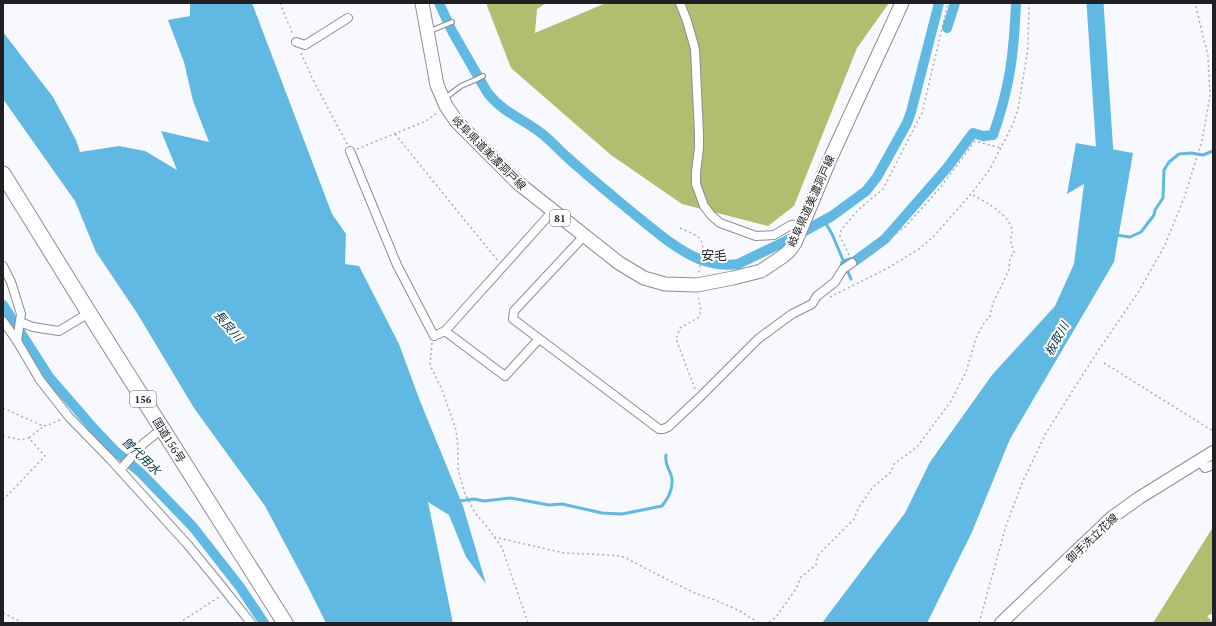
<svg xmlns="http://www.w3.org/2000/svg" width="1216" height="626" font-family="'PT Serif','Noto Sans JP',serif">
<rect width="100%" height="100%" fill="#f8f9fe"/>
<g fill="#afbe6f">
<polygon points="486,3 546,3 537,9 535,33 606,3 889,3 857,48 794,206 768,226 682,204 611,155 511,68"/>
<polygon points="1213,527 1213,613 1207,616 1213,623 1153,623"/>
</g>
<g fill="#60b9e3">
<polygon points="190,3 252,3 332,214 346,234 345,264 359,266 399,344 420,401 463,506 486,584 466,557 449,515 428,502 453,623 326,623 308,587 265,506 194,408 137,313 96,252 75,201 3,99 3,32 53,97 76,140 80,152 119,146 145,151 177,170 161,131 209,142 193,101 184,62 168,20 190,16"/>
<polygon points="1076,143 1133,153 1114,262 1010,439 972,532 927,623 822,623 905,513 930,462 992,375 1055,306 1074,264 1084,184 1067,194"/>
</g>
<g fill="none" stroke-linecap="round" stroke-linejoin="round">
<g stroke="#60b9e3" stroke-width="3">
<polyline points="824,220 832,234 851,279"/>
<polyline points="1116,235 1130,237 1141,232 1154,215 1155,210 1163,198 1164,170 1169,162 1179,154 1191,153 1203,155 1213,151"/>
<path d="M459 501 474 499 484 501 511 498 549 505 562 504 602 513 622 514 662 506C668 498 673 490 672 479 671 469 664 467 666 455"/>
</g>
<g stroke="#60b9e3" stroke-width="10">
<path d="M439 3 452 31 487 92C504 115 528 120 547 138 554 144 560 151 567 157 590 178 615 198 639 218 658 233 677 250 699 259 712 264 725 266 738 264L790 239 832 216 866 191 877 177 907 123 911 112 939 3"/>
<polyline points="947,28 955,3"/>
<path d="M845 264 855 261 885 239 947 168 973 133 983 136 993 135C1010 88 1014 52 1016 3"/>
<polyline points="3,305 49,377 95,430 114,450 141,473 193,527 240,587 264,623"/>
</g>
<polyline stroke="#60b9e3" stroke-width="17" points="1095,3 1106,170"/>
<g stroke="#8c8c95" stroke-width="6">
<g id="lane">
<polyline points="430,31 452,22"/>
<polyline points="445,98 461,86 475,80 483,76"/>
</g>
</g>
<g stroke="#8c8c95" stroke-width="10">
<g id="street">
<polyline points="680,3 687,21 695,49 699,134 699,148 696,172 696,184 704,206 711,215 720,223 756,236 774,235 791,225 803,224"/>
<polyline points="296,42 305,45 348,18"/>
<polyline points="350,151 397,265 434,336 445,331"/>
<polyline points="584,236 514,311 513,319 659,429 663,429 668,427 699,398 758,339 792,314 812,304 817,296 835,282 843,269 852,263"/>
<polyline points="3,266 11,282 21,314 17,341 40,380 69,417 110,459 188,545 224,589 251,623"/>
<polyline points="3,321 17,341"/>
<polyline points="20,322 33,327 59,331 89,313"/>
<polyline points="539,339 505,376 445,331 552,212"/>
<polyline points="1200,461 1205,468 1213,465"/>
<polyline points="120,470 143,444 162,429"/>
</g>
</g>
<g stroke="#8c8c95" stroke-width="14">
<polyline id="secondary" points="1001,623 1111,518 1139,498 1213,452"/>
</g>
<g stroke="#8c8c95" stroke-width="15">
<polyline id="primary" points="422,3 437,85 446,106 457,122 518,183 619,263 644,278 665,284 697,285 733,278 761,271 782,257 789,251 795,243 830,159 902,3"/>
</g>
<g stroke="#8c8c95" stroke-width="17">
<polyline id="highway" points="3,174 89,313 285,623"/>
</g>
<g stroke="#acacb1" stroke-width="1.5" stroke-dasharray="2 3" stroke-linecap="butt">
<polyline points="280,3 293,35"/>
<polyline points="301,53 313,80 347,144"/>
<polyline points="395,134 498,261"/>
<polyline points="357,149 426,121 437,113"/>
<path d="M680 228C686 231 693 233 698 237 708 245 699 263 699 274"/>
<polyline points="849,255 840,236 841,230 858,210 883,189 922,113 948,3"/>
<polyline points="860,260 905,227 939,189 975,141 1001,148"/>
<polyline points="830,297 888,268 919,249 932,238 971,194 990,169 1013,124 1018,109 1028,48 1029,3"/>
<polyline points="432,343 430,365 443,392 456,430 458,447 458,470 465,494 475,513 488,528 502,548 523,608 528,623"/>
<polyline points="1104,363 1213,431"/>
<polyline points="695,389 676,339 680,328 699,317 701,311 698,296"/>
<polyline points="3,408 43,426 48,425 60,420"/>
<polyline points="3,436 21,440 29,438"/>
<polyline points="3,500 45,456 29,438 45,425"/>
<polyline points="494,537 564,553 611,555 624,557 672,582 697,594 715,600 740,611 759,623"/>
<polyline points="3,613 23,623"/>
<polyline points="179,623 219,597"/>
<path d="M764 623 769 622 776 617 796 589 801 577 816 565 818 555 854 519 859 507 873 487 891 472 894 464 917 447 951 401 966 372 976 338 984 323 990 316 993 303 1009 270 1010 257 1014 254C1014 249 1011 246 1011 242 1010 237 1013 234 1012 229 1007 213 986 202 971 194"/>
<polyline points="979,623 1006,526 1022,483 1046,433 1094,357 1139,291 1164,247 1184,198 1202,141 1210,96 1208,56 1195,3"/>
</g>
<use href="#lane" stroke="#fff" stroke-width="4"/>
<use href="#street" stroke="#fff" stroke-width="8"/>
<use href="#secondary" stroke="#fff" stroke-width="12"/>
<use href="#primary" stroke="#fff" stroke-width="13"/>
<use href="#highway" stroke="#fff" stroke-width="15"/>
</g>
<g text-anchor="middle" stroke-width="4" stroke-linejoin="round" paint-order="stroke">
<g fill="#fff" stroke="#636366" stroke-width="1">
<rect x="550" y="210" width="20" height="16" rx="3"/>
<rect x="130" y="391" width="26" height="16" rx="3"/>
</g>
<g font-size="10" font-weight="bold" fill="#202024">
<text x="560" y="222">81</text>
<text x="143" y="403">156</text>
</g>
<g font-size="11" fill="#202024" stroke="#fff">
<text transform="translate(489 153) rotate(45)" y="4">岐阜県道美濃洞戸線</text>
<text transform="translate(811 201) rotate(-66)" y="4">岐阜県道美濃洞戸線</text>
<text transform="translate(169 440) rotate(58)" y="4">国道156号</text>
<text transform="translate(1092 538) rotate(-43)" y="4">御手洗立花線</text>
</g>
<g font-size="12" font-style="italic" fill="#052f41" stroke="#fff">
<text transform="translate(228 326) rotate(49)" y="4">長良川</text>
<text transform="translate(1057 339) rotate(-61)" y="4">板取川</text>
<text transform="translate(141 456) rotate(44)" y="4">曽代用水</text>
</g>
<g font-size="13" fill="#202024" stroke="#fff">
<text x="714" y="260">安毛</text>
</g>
</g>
<rect width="1216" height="626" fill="none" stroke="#202024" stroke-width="8"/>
</svg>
